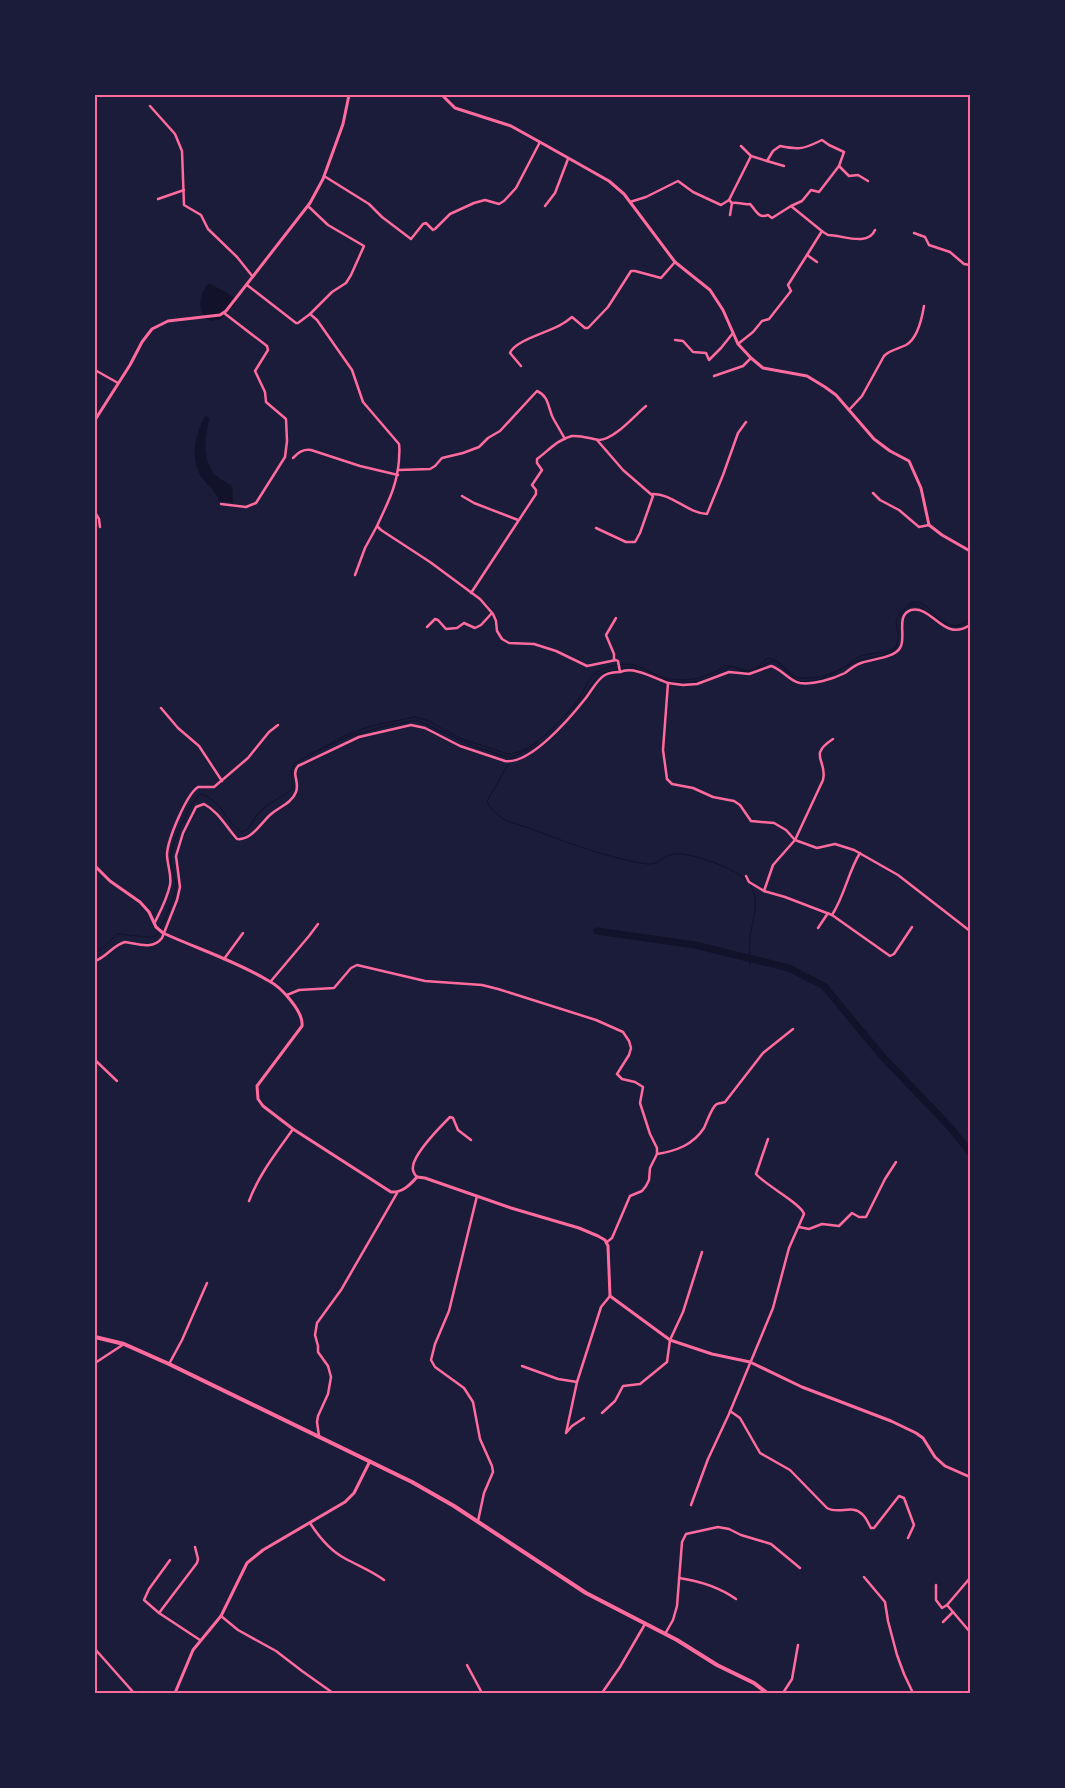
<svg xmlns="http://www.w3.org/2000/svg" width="1065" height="1788" font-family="'DejaVu Sans',sans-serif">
<rect width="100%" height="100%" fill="#1b1b3a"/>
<g fill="#12122b">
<path d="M209 283 232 296 237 302 221 319 211 321C195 313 199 294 209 283Z"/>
<path d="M205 416 210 418C205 435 202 456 213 472 217 478 226 482 232 486L233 503 219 501C216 491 209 487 203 479 189 461 195 435 205 416Z"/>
</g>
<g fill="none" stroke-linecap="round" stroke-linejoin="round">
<g stroke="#12122b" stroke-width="1">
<polyline points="901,616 911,605 917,605 950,627"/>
<polyline points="954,627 962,625"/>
<path d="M735 668C739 669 743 672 747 672 757 673 765 661 776 661L797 681C823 685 838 668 860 660 872 656 888 657 897 648"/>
<path d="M659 678C678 683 694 685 713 676 719 673 724 669 731 667"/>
<polyline points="566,714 581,700 599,674 626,667 632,667 643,672"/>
<polyline points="320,750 347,737 385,726 417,720 473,746 511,758 533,747 537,743"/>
<path d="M510 761 487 801C489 808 499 816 505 820 514 824 525 826 534 830 571 844 608 858 647 864 659 865 664 855 674 854 692 852 736 869 748 881"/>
<path d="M95 953 105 946 117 934 148 937 156 936C162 925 176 897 176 886 176 876 169 866 171 856 173 839 188 807 200 794 224 801 224 822 242 832L248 829 259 812 268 805 293 789 291 770 295 763 346 735 375 725 415 717 426 720 462 739 508 754C532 754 567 716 580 697 585 689 589 676 597 672 606 667 624 662 634 665 645 668 655 676 666 678 690 683 706 678 727 665L749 671 758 667 768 658C786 661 787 678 803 678 816 679 834 674 844 667 849 665 852 660 857 658 869 651 886 656 897 646 897 642 898 638 898 634 898 631 896 626 896 623 897 616 903 610 907 606 929 587 941 646 970 618"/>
<path d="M750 965C750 956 749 947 750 938 752 920 761 902 750 884"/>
</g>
<polyline stroke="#12122b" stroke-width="7" points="597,931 695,945 789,968 824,986 882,1056 948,1125 970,1152"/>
<g stroke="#ff6b9d" stroke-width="2.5">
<polyline points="150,106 175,134 182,151 184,205 201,215 208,229 237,257 253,277"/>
<path d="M741 146 751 156 767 161 773 151 780 146C800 150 804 149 822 140L829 145 844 152 839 166"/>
<polyline points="767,161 784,166"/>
<polyline points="324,176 369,204 382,217 411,239 423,224 426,223 433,230 435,229 450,214 474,203 485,200 499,204 504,201 516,188 540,142"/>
<polyline points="158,199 184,190"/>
<polyline points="729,200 751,156"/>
<polyline points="630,202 646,197 678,181 693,192 721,205 729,200 732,203 730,215"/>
<path d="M732 203C739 202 744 205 750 204 756 210 758 219 768 215L772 218 791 206 823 232 828 235C842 235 868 247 875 230"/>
<polyline points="308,206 328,225 364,246 351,275 346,283 332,292 310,314"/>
<polyline points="545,206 555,193 568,159"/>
<polyline points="791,206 802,201 811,190 819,192 839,166 849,176 858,175 868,181"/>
<polyline points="914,233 925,237 929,245 950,252 964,264 970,265"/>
<polyline points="807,255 822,231"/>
<path d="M247 285 296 323H298L310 314 317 320 352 370 363 402 399 444C400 450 399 454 399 460 397 486 388 502 377 526L381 530 430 562 480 599 493 614 496 621 497 631 502 639 509 643 534 644 556 651 587 666 616 660 618 661 620 672C634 666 654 678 668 683"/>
<polyline points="675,340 683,341 693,352 706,353 709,360 721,348 733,333"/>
<polyline points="738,344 753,332 762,321 769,319 791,291 788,285 807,255 817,262"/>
<path d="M521 366 510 353C515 340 550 332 562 324 566 322 569 319 572 317L585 328H588L608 307 631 271H635L661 278 675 262"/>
<polyline points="95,370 118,383"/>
<polyline points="714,376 743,366 751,358"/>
<path d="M849 410 862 396 884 356C890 350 898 349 906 345 917 339 922 318 924 306"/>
<path d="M293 458C299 452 303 449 311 450L360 466 398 475"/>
<path d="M398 470 430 469 435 466 442 458 463 453 479 447 488 438 500 431 537 391C549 396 548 408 553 418 557 425 561 432 565 439"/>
<polyline points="873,493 880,500 899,510 919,527 929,525"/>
<path d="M652 494C672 493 687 513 707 514L723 475 738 433 746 422"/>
<polyline points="462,496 474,503 518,520"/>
<polyline points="221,504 246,507 256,503 285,457 287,441 286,419 266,402 265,392 255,371 268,350 267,346 224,313"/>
<polyline points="95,512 99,519 100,527"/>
<polyline points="596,528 626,542 635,542 640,533 653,496 623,470 597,440"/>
<polyline points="355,575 365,548 377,526"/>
<path d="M471 593 536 494V490L532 485 542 470 537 463V459C548 451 558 439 572 436 582 435 590 439 599 440 614 440 635 415 646 406"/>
<path d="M970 625C943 643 933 605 911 610 895 615 907 638 900 648 894 658 872 659 861 663 855 665 850 669 845 673 833 679 813 685 800 683 789 681 782 669 771 666L749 674 729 672 697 684 683 685 668 683 663 750 667 779 672 784 693 788 713 797 734 801 740 805 751 821 774 823 786 830 795 840 817 848 835 844 854 850 898 875 970 931"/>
<polyline points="427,627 435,619 438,620 446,629 457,628 464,623 475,628 481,625 492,613"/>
<polyline points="614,660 614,654 606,635 616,618"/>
<polyline points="161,708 178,728 199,746 222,781"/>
<path d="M746 876 749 882 764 891 785 897 832 915C845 895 848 872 860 853"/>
<path d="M764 891 773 865 795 840 823 780C828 760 807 756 833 739"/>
<polyline points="832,915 890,956 894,954 912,927"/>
<path d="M155 922C161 910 167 899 170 885 172 875 167 865 167 854 168 839 186 795 198 787H214L248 758 269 732 278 725"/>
<polyline points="818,928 828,913"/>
<polyline points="224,959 243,933"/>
<path d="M95 961C107 957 113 945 125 942 138 944 153 950 162 938L177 900 180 887 176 856 183 833 196 807 204 804C219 812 226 827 237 839 251 841 261 823 270 815 279 807 292 803 296 792 300 782 291 774 298 766L359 737 411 725 425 728 460 746 505 761C530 765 570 718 585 699 591 692 597 679 605 675 609 673 616 672 620 672"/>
<polyline points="271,981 309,936 318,924"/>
<polyline points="287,995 299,990 334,988 351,968 357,965 425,981 482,985 498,989 596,1020 623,1032 629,1041 631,1048 629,1055 617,1074 622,1079 635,1082 643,1087 640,1103 650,1134 657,1148 657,1154 650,1168 649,1180 646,1186 642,1191 630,1196 612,1238 607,1242"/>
<polyline points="95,1060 117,1081"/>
<path d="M657 1154C676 1151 693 1145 704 1128 707 1122 712 1106 717 1104 719 1103 722 1103 725 1102L763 1053 793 1029"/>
<path d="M417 1177C414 1174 412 1171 413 1166 415 1153 440 1127 450 1117L453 1118 458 1130 471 1140"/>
<polyline points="477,1196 449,1311 435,1344 431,1360 435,1367 464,1388 473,1402 480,1439 492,1466 493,1472 484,1493 478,1521"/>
<path d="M249 1201C259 1174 277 1152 293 1129"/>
<polyline points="799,1227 809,1229 822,1224 839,1226 852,1213 859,1217 866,1217 885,1179 896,1162"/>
<polyline points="95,1363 124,1344"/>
<polyline points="169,1364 182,1340 207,1283"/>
<polyline points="522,1366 558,1379 577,1382"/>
<path d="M730 1411 740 1418 760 1453 790 1470 827 1508C839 1515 852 1504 862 1514 866 1517 868 1523 871 1528H874L899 1496 904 1498 914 1525 908 1538"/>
<polyline points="602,1413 615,1401 623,1386 640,1384 667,1362 670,1340 683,1312 702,1252"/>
<polyline points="584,1418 572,1426 566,1433 577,1382 594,1329 601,1307 610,1296"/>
<polyline points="319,1436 317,1422 318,1416 328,1394 331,1377 328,1366 318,1352 318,1346 315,1335 317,1323 341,1290 397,1193"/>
<path d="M691 1505 708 1459 729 1414 773 1308 789 1248 804 1214C802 1204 765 1185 756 1174L768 1139"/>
<path d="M310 1523C319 1537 332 1552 346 1559 359 1566 372 1571 384 1580"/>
<polyline points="170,1560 149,1589 144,1600 159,1613 200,1640"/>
<polyline points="864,1577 885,1602 888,1621 897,1655 904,1674 913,1693"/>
<path d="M679 1578C699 1581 719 1587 736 1599"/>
<polyline points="936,1585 936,1600 942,1608 947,1605"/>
<polyline points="953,1612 970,1632"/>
<polyline points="159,1613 197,1563 198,1559 195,1547"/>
<polyline points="221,1616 238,1630 276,1651 302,1671 333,1693"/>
<polyline points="943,1622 953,1612 947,1605 970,1578"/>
<polyline points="665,1634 673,1620 677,1606 682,1542 686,1534 718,1527 729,1529 741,1535 771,1544 800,1568"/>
<polyline points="95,1649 134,1693"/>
<polyline points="467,1665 482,1693"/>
<polyline points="602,1693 620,1667 645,1624"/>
<polyline points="783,1693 792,1679 798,1645"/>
</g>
<g stroke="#ff6b9d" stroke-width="3">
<polyline points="442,95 455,108 511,126 547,146 609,181 624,194 675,262 710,290 723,310 738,344 751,358 763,368 807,376 825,387 836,395 874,439 890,451 909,461 921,488 929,525 942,535 970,551"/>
<polyline points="95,420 130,365 142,342 152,329 168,321 220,315 226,311 310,203 323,179 343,124 349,95"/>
<path d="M95 866 110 881 140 902 149 912 156 927 163 933C198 949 236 961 269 981 281 987 304 1012 302 1026L257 1086 258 1099 263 1106 293 1129 391 1192C402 1193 410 1185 417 1177L425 1178 511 1208 579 1228 598 1236 605 1240 608 1246 610 1296 670 1340 712 1354 750 1362 802 1387 891 1421 916 1433 923 1438 935 1457 945 1466 970 1477"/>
<polyline points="175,1693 193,1650 221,1616 247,1563 263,1550 345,1502 354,1493 370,1461"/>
</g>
<polyline stroke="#ff6b9d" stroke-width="4" points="95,1337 124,1344 169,1364 412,1482 454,1506 586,1593 677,1640 717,1665 754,1683 767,1693"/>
</g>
<rect width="1065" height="1788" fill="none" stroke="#1b1b3a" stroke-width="192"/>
<rect x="96" y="96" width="873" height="1596" fill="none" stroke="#ff6b9d" stroke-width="2"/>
</svg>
